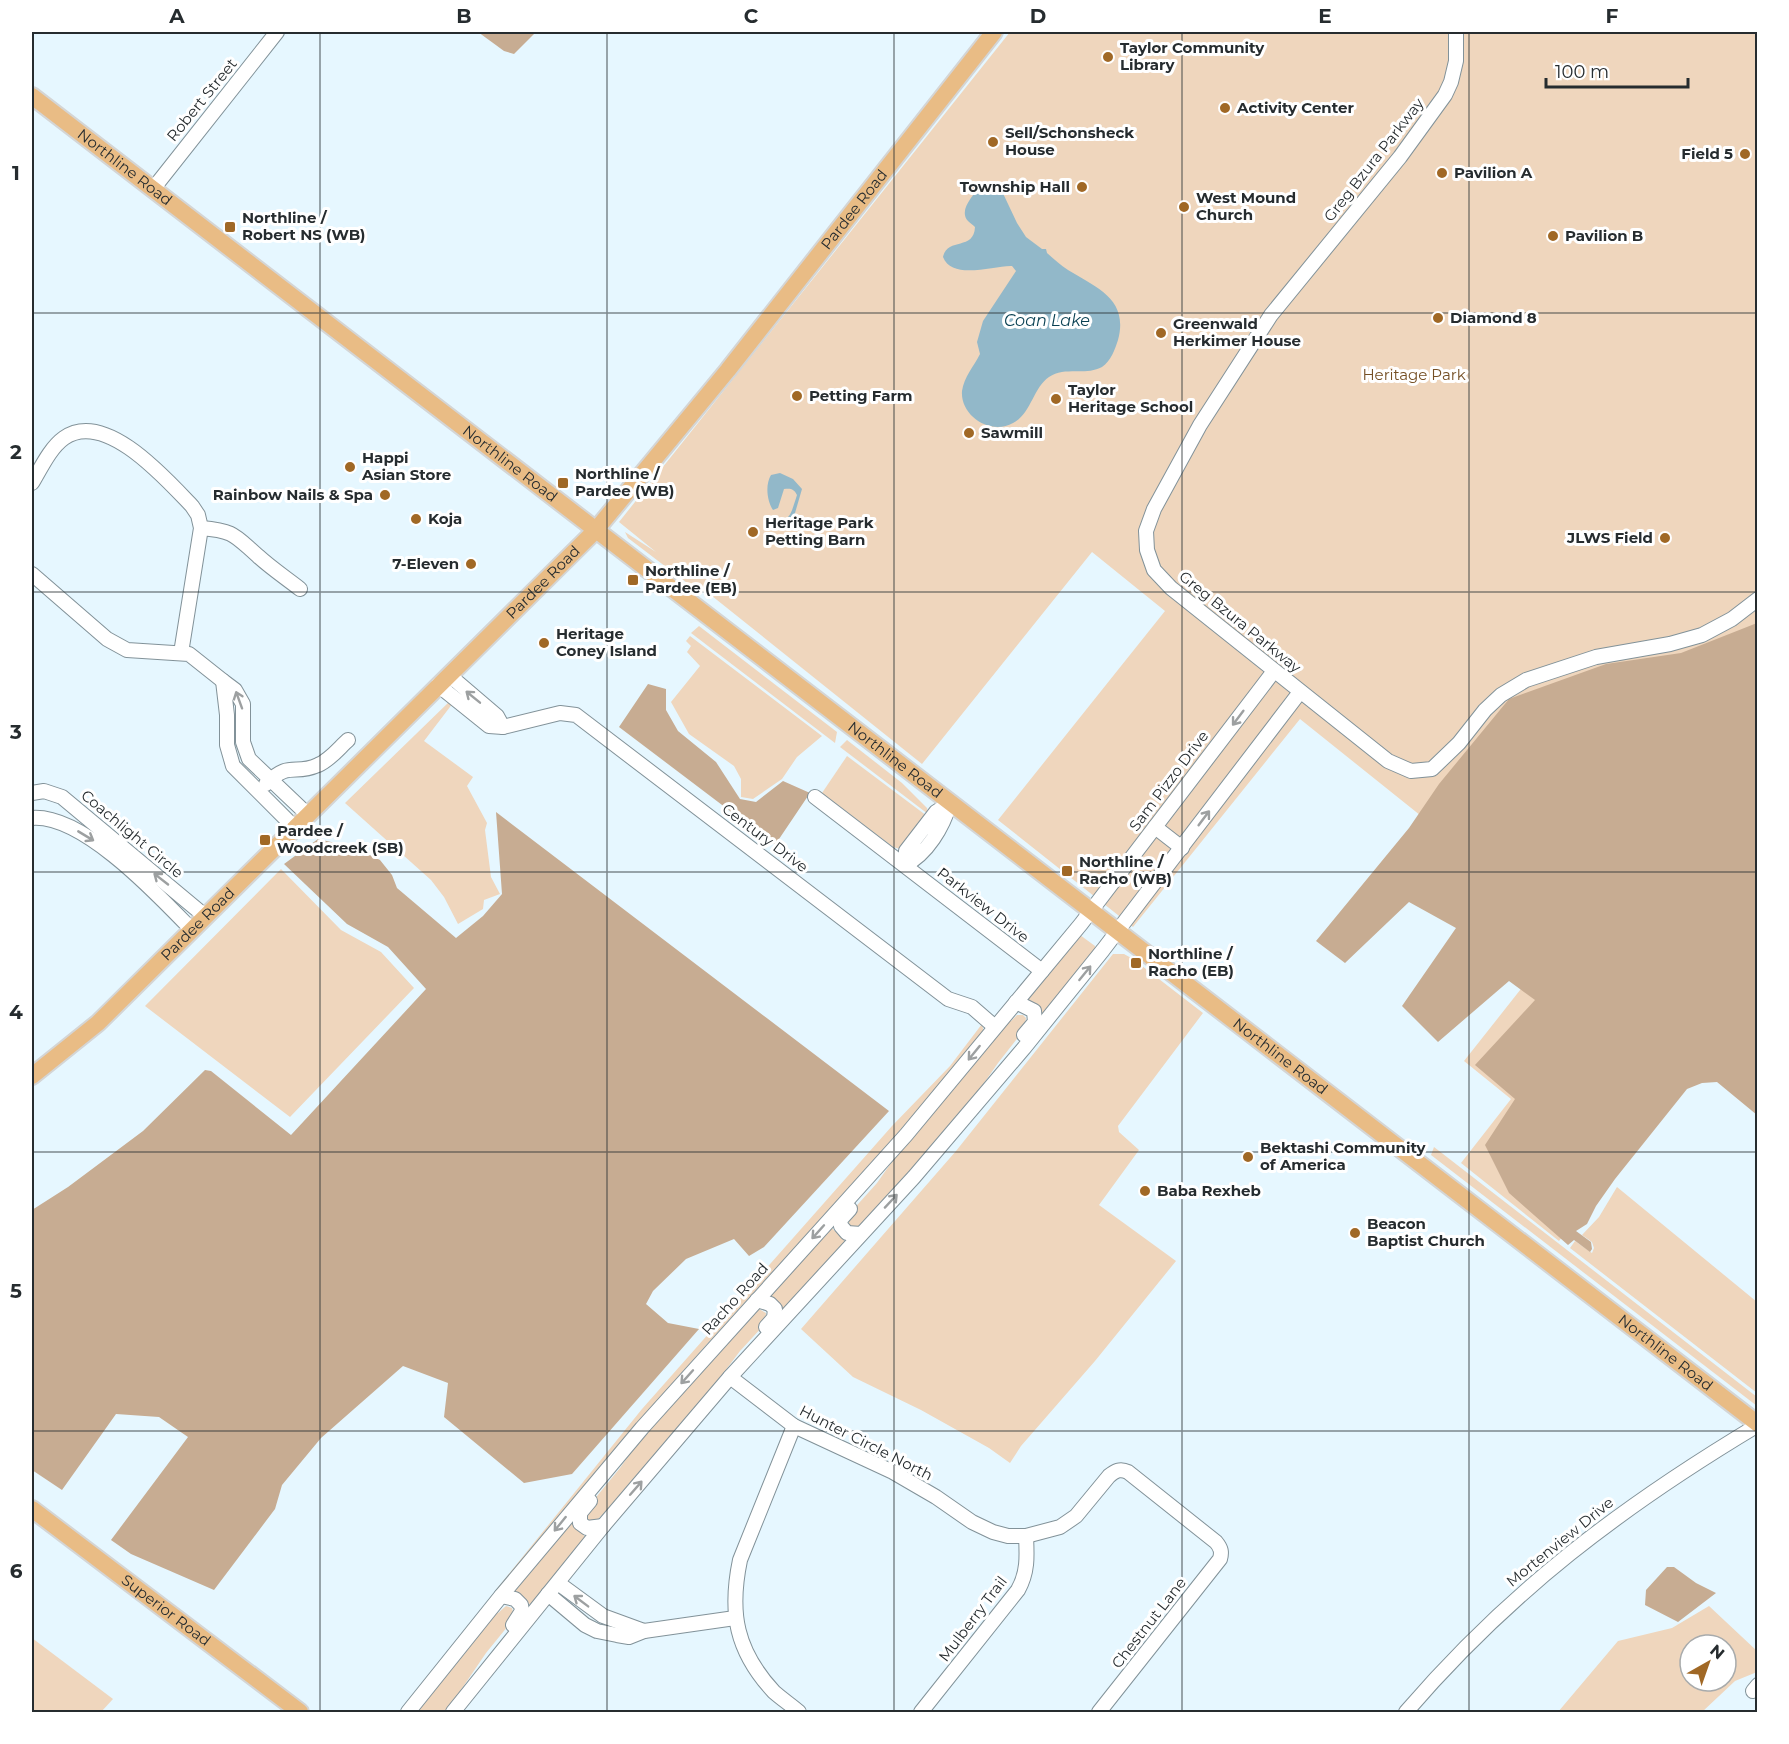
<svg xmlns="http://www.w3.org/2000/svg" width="1789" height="1744" font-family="Montserrat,sans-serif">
<rect width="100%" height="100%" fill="#e6f7ff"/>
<g fill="#efd6bd" fill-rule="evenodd">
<polygon points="1010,32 1757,32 1757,992 1559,1241 1461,1163 1511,1099 1464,1061 1566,932 1300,719 1133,927 998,820 1165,611 1092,552 922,764 707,592 695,589 628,538 625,532 656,552 619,522"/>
<polygon points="699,626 837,732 835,743 691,633"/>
<polygon points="690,636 822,736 797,757 782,779 753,799 741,797 741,779 734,766 689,734 671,702 700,666 687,652 691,646 686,641"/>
<polygon points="450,701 453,703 424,741 473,777 467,786 487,823 485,830 491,877 500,894 484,900 483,909 458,924 444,897 431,880 345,803"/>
<polygon points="847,740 902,783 927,808 928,814 840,747"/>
<polygon points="847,756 927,816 900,849 893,847 822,793"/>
<polygon points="281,869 341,930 381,952 414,988 290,1117 145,1006"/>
<polygon points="1080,935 1095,946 1095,949 1043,1014 1041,1014 1027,999"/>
<polygon points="1113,954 1124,954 1133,959 1203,1013 1118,1126 1119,1132 1139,1150 1099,1205 1176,1261 1095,1361 1021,1446 1010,1463 989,1448 921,1410 853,1377 801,1329 956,1151"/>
<polygon points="1017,1015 1023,1015 1026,1018 1024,1030 998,1063 968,1106 864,1224 863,1222 857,1227 850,1226 848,1219 850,1213 877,1183 905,1143 1009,1020 1011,1021"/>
<path d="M982 1024 984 1033C893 1143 795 1246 700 1352 632 1429 566 1508 501 1588L495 1591 642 1409 892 1126 950 1066Z"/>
<polygon points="1434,1147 1757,1397 1757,1406 1431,1155"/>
<polygon points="1617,1187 1757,1302 1757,1393 1570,1248 1575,1241 1592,1253 1594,1248 1592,1242 1582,1235 1599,1217"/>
<polygon points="831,1227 846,1242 782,1311 774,1299 769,1295"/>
<polygon points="759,1309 766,1313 765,1324 740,1351 704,1399 604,1516 602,1515 596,1521 589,1520 586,1517 588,1507 620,1468 645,1432"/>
<polygon points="572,1521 586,1538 533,1603 529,1604 514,1592 514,1590"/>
<polygon points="506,1606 512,1608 513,1612 512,1621 486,1653 446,1712 417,1712 496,1612 498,1613"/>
<path d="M1709 1606 1757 1651V1672L1735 1681 1702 1712H1558L1618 1641 1672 1628ZM1690 1645H1726V1681H1690Z"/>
<polygon points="32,1638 113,1699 101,1712 32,1712"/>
</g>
<g fill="#c7ac92">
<polygon points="478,32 536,32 514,54 504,51"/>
<polygon points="1757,623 1757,1115 1717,1082 1702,1083 1687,1089 1615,1179 1596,1206 1587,1224 1576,1231 1591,1242 1592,1249 1590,1252 1574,1240 1568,1245 1509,1193 1485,1145 1515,1099 1475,1065 1535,1000 1509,981 1438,1042 1402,1006 1456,928 1409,902 1345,963 1316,941 1409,828 1439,784 1509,699 1606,664 1681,653"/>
<polygon points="648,684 666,689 666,710 678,731 716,762 740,799 756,802 783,781 810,793 775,845 619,727"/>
<polygon points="496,812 889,1111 764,1247 749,1256 734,1239 686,1259 653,1291 646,1304 668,1323 699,1329 572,1474 524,1483 444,1417 448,1383 403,1366 321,1438 282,1485 275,1509 214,1590 131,1554 111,1540 188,1437 159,1417 116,1414 62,1490 32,1470 32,1210 68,1187 143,1131 205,1070 211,1071 291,1135 426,989 388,947 347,924 284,864 318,839 353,847 380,860 392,875 397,888 456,938 483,916 502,894"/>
<polygon points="1667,1567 1674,1567 1696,1583 1716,1593 1678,1622 1645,1605 1646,1590"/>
</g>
<g fill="#92b8c9">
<path d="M995 182 1000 187 1017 223 1026 237 1042 249H1046L1047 253C1054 259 1060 265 1068 270 1097 288 1129 299 1118 340 1115 349 1111 361 1102 367 1086 376 1065 366 1049 377 1033 388 1031 414 1013 423 991 436 960 416 962 391 964 377 974 366 980 354L977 342 983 321 1016 271 1012 266C995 265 952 281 943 257 947 237 974 251 975 227 973 225 970 223 968 221 958 210 974 195 979 187L987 188Z"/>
<path d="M780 473 793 479 802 489 795 513 790 522 770 527 766 525V523C791 523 790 516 797 495 794 489 791 488 784 489L778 508 773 510C767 501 765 485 771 475Z"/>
</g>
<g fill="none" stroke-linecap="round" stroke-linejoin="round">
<g stroke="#829299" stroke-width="16">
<g id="minor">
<polyline points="1456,32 1456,61 1451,82 1445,95 1400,157 1271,315 1200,425 1154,509 1146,531 1147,550 1154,570 1171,588 1388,761 1411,771 1432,769 1459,743 1485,710 1501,695 1526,680 1596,657 1670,644 1702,635 1732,619 1758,599"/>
<polyline points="153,189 277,32"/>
<path d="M32 483C41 468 50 448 64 438 105 409 166 479 192 506L198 515 201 528 181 653"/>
<path d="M201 528C235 531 234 535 258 556 271 568 286 578 300 589"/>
<polyline points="32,574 107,639 127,650 189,654 223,681"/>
<polyline points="438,685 489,726 503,727 497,716 449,675"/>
<polyline points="503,727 560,713 576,715 948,999 972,1007 995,1027"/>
<path d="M266 784C290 760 294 776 318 765 330 760 339 748 348 740"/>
<polyline points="32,793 44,791 62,797 206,917"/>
<polyline points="815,797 1042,971"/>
<path d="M950 803C943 827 927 854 905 865L906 851 936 812Z"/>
<path d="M32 818C83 814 158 895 192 930"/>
<polyline points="1155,827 1182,848"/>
<polyline points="295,828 233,766 227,745 227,715 223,681 235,690 243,704 243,742 249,759 308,815"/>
<polyline points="1016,1002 1034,1011 1035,1022 1024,1035"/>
<polyline points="850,1209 840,1220 841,1226 847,1233 861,1234"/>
<polyline points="757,1300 770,1304 775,1309 774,1318 766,1327"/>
<path d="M730 1377 794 1426 893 1472 936 1497 972 1522 993 1532 1008 1536H1026L1060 1527 1076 1516 1109 1476C1115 1471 1120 1468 1128 1472L1216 1542C1221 1548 1222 1552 1220 1559L1099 1712"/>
<path d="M794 1426 740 1560C729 1613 736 1651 774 1692 782 1699 791 1705 799 1712"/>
<polyline points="590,1501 580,1513 580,1523 587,1528 603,1526"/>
<polyline points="558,1583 603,1616 644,1631"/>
<polyline points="548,1594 585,1625 597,1631 617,1635 629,1637 644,1631 735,1618"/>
<polyline points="501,1596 515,1599 521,1605 522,1611 513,1625"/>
<polyline points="1753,1691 1758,1685"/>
<polyline points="408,1712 501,1596 642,1428 906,1135 1081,924 1274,671"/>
<polyline points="453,1712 603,1526 730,1377 914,1177 1024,1048 1103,950 1300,692"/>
<path d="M921 1712 1018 1590C1028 1572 1027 1556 1026 1536"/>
<path d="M1406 1712C1510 1591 1621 1507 1758 1425"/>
</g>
</g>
<g stroke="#d4d5d5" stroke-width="20">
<g id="major">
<path id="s1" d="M32 96 1758 1424"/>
<path id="s2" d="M32 1076 98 1023 595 531 728 370 994 32"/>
<path id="s3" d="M32 1509 300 1712"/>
</g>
</g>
<use href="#minor" stroke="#fff" stroke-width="14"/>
<use href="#major" stroke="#e9bc85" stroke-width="16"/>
</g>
<defs><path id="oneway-shaft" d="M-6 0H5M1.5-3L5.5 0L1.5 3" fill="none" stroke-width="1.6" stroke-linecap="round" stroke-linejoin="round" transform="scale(1.5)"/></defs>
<g stroke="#9da0a1">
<use href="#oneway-shaft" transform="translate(473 697) rotate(-141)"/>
<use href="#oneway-shaft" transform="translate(239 700) rotate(-110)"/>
<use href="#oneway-shaft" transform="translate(1238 718) rotate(127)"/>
<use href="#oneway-shaft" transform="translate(1204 818) rotate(-53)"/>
<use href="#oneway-shaft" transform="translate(86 836) rotate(31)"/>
<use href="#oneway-shaft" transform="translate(161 879) rotate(-142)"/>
<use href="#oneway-shaft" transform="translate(1085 973) rotate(-51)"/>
<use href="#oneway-shaft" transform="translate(974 1053) rotate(129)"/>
<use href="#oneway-shaft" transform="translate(891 1201) rotate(-47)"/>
<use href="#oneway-shaft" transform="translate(818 1232) rotate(132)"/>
<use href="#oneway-shaft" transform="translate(687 1377) rotate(132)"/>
<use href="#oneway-shaft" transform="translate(636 1488) rotate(-49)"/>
<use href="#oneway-shaft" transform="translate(560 1524) rotate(129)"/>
<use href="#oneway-shaft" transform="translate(581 1601) rotate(-143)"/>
</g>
<path fill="none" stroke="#262c2f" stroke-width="1.5" stroke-opacity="0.55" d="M320 32V1712M607 32V1712M894 32V1712M1182 32V1712M1469 32V1712M32 313H1758M32 592H1758M32 872H1758M32 1152H1758M32 1431H1758"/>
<g fill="#a06825" stroke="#fff" stroke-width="2">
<circle cx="1108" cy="57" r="6"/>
<circle cx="1225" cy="108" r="6"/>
<circle cx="993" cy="142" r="6"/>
<circle cx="1745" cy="154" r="6"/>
<circle cx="1442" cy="173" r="6"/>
<circle cx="1082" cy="187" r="6"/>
<circle cx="1184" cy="207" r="6"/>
<rect x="224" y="221" width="12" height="12" rx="3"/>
<circle cx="1553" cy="236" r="6"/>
<circle cx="1438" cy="318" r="6"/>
<circle cx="1161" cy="333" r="6"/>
<circle cx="797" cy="396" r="6"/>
<circle cx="1056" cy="399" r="6"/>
<circle cx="969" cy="433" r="6"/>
<circle cx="350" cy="467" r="6"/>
<rect x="557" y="477" width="12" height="12" rx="3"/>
<circle cx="385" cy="495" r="6"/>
<circle cx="416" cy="519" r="6"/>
<circle cx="753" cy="532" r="6"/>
<circle cx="1665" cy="538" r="6"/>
<circle cx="471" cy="564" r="6"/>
<rect x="627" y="574" width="12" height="12" rx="3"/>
<circle cx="544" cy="643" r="6"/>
<rect x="259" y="834" width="12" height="12" rx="3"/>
<rect x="1061" y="865" width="12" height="12" rx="3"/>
<rect x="1130" y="957" width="12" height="12" rx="3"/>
<circle cx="1248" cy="1157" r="6"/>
<circle cx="1145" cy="1191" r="6"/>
<circle cx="1355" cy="1233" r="6"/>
</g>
<g text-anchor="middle" stroke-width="6" stroke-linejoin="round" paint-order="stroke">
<g font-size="15" font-weight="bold" fill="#262c2f" stroke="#fff" text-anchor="start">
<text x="1120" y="53">Taylor Community<tspan x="1120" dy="17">Library</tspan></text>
<text x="1237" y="113">Activity Center</text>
<text x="1005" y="138">Sell/Schonsheck<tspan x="1005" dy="17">House</tspan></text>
<text x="1733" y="159" text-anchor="end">Field 5</text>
<text x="1454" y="178">Pavilion A</text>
<text x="1070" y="192" text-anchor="end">Township Hall</text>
<text x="1196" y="203">West Mound<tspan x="1196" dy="17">Church</tspan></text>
<text x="242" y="223">Northline /<tspan x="242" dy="17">Robert NS (WB)</tspan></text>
<text x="1565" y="241">Pavilion B</text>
<text x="1450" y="323">Diamond 8</text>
<text x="1173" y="329">Greenwald<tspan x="1173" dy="17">Herkimer House</tspan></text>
<text x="1068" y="395">Taylor<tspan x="1068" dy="17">Heritage School</tspan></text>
<text x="809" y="401">Petting Farm</text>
<text x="981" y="438">Sawmill</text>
<text x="362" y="463">Happi<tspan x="362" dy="17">Asian Store</tspan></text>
<text x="575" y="479">Northline /<tspan x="575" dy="17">Pardee (WB)</tspan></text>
<text x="373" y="500" text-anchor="end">Rainbow Nails &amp; Spa</text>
<text x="428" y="524">Koja</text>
<text x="765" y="528">Heritage Park<tspan x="765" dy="17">Petting Barn</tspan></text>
<text x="1653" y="543" text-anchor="end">JLWS Field</text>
<text x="459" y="569" text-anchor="end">7-Eleven</text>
<text x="645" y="576">Northline /<tspan x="645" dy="17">Pardee (EB)</tspan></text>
<text x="556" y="639">Heritage<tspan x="556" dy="17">Coney Island</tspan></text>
<text x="277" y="836">Pardee /<tspan x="277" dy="17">Woodcreek (SB)</tspan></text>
<text x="1079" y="867">Northline /<tspan x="1079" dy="17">Racho (WB)</tspan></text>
<text x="1148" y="959">Northline /<tspan x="1148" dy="17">Racho (EB)</tspan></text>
<text x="1260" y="1153">Bektashi Community<tspan x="1260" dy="17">of America</tspan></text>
<text x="1157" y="1196">Baba Rexheb</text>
<text x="1367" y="1229">Beacon<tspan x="1367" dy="17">Baptist Church</tspan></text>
</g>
<g font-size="15" fill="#262c2f" stroke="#fff">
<text transform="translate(202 100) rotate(-51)" y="5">Robert Street</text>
<text transform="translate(1374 160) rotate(-52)" y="5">Greg Bzura Parkway</text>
<text dy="5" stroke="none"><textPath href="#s1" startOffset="117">Northline Road</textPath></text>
<text dy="5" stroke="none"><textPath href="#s2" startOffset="1197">Pardee Road</textPath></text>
<text dy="5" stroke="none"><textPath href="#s1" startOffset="603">Northline Road</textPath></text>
<text dy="5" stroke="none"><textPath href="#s2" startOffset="711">Pardee Road</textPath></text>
<text transform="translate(1240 622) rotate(39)" y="5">Greg Bzura Parkway</text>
<text dy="5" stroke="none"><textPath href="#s1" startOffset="1089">Northline Road</textPath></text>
<text transform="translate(1169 781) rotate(-53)" y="5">Sam Pizzo Drive</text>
<text transform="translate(132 834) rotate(40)" y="5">Coachlight Circle</text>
<text transform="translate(765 838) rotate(37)" y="5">Century Drive</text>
<text transform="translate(983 905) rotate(38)" y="5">Parkview Drive</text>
<text dy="5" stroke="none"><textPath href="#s2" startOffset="225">Pardee Road</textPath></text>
<text dy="5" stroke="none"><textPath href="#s1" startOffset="1575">Northline Road</textPath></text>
<text transform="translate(735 1299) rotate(-48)" y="5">Racho Road</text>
<text dy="5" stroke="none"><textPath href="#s1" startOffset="2061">Northline Road</textPath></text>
<text transform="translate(866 1443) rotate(27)" y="5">Hunter Circle North</text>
<text transform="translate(1560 1542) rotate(-39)" y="5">Mortenview Drive</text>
<text dy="5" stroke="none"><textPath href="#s3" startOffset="168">Superior Road</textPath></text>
<text transform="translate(973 1619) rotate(-53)" y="5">Mulberry Trail</text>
<text transform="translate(1149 1623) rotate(-52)" y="5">Chestnut Lane</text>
</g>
<g font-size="15" fill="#754f24" stroke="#fff">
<text x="1414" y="380">Heritage Park</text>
</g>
<g font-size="16" font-style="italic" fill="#094153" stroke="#fff">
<text x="1047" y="326">Coan Lake</text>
</g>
</g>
<rect width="1789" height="1744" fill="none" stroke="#ffffff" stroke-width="66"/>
<g transform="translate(1708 1663) rotate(40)"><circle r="28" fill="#ffffff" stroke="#a8abac" stroke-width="1.5"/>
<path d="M0-4.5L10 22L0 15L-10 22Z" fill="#a06825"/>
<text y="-9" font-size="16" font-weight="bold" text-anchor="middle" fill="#262c2f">N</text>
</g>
<path d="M1546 78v9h142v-9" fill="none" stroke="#262c2f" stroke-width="3"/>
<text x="1555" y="78" font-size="18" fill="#262c2f" stroke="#ffffff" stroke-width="4.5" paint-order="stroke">100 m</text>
<rect x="33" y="33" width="1723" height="1678" fill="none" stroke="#262c2f" stroke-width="2"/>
<g font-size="20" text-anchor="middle" font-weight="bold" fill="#262c2f">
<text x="177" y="23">A</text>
<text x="464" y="23">B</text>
<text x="751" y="23">C</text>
<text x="1038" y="23">D</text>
<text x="1325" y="23">E</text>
<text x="1612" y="23">F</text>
<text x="16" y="180">1</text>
<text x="16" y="459">2</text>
<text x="16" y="739">3</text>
<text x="16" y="1019">4</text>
<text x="16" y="1298">5</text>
<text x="16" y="1578">6</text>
</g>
</svg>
